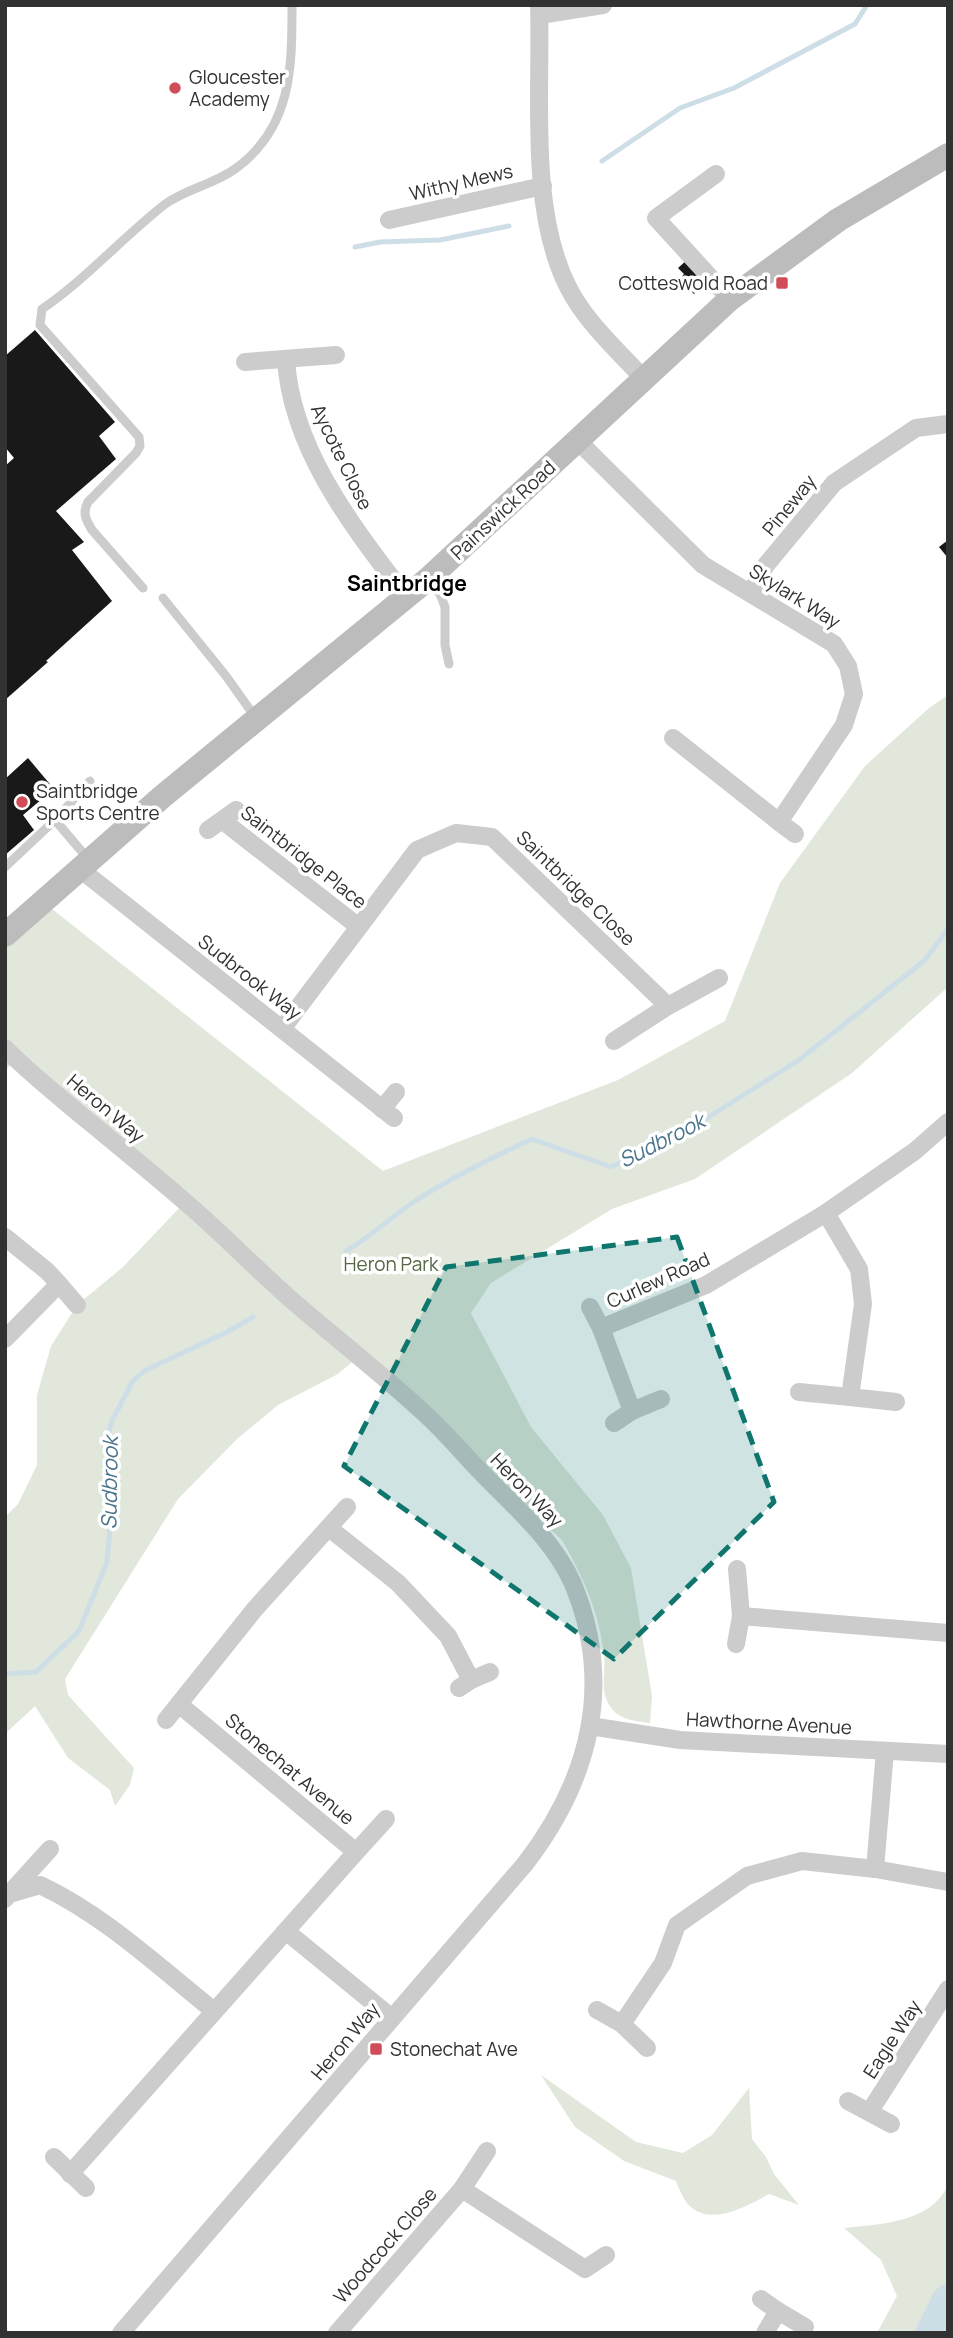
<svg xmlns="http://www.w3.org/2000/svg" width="953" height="2338" font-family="Manrope,sans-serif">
<rect width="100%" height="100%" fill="#fff"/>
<g fill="#e2e7dc">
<path d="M948 695V987L852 1073 695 1179 612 1209 491 1283 471 1313 531 1427 603 1515 631 1568 652 1696 650 1723C634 1721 617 1720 608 1703 600 1689 606 1671 604 1655 598 1609 584 1579 562 1540L357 1358 338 1374 278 1405 237 1439 178 1499 65 1679 68 1695 134 1768 130 1785 115 1806 110 1790 68 1758 35 1706 5 1734V1517L18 1504 37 1465V1395L51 1346 77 1305 123 1267 182 1205 15 1059 5 1071V935L42 901 383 1171 618 1080 725 1021 780 883 865 766 929 708Z"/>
<path d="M541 2075 636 2142 683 2153 712 2135 749 2088 752 2139 766 2157 774 2174 799 2205 769 2194C745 2207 708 2229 686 2202 682 2196 679 2188 676 2181L624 2161 575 2127Z"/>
<path d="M948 2185V2333H877L897 2296 881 2260 844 2228C880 2224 931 2223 948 2185Z"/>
</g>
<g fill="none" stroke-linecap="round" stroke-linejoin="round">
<g stroke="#cedee7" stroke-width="5">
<polyline points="602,161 680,108 734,88 855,24 867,5"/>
<polyline points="355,247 380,242 440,240 509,226"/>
<path d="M346 1251C370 1237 389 1219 412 1203 450 1178 491 1158 532 1139L611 1167 685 1132 799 1060 924 961 948 929"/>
<polyline points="5,1674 36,1672 79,1631 107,1562 111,1516 107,1437 112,1421 132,1382 144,1371 227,1332 253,1317"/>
</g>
<polyline stroke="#cedee7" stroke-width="33" points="932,2333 948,2301"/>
</g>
<g fill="#191919">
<polygon points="688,259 708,280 694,294 680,279 684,274 678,268"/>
<polygon points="35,330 115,422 99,436 116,459 56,511 84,542 72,550 112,601 46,661 48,662 5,700 5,466 14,458 5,447 5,356"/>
<polygon points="948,540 948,558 939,547"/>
<polygon points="28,758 54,789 23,815 34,830 5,855 5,779"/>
</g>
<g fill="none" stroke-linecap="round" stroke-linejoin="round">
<g stroke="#ccc" stroke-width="9">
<polyline points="429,581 440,594 445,607 445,645 449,664"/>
<path d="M143 588 92 530C86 520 82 513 88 502L136 453 140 446 139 437 40 325 42 309C86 279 122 238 164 205 185 189 213 185 235 169 292 128 292 68 292 5"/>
<polyline points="163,598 226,676 255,717"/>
<polyline points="89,860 55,820 90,781"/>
<polyline points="5,867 55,820"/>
</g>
<g stroke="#ccc" stroke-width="18">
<path d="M539 5C542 92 528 208 568 287 585 321 617 350 643 378"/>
<polyline points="540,15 603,5"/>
<polyline points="716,174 656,218 730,299"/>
<polyline points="389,220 543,186"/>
<path d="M286 360C292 451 354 528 407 598"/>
<polyline points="245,362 336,355"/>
<polyline points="578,441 703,565 834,644 848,666 854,694 844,725 779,822 673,738"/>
<polyline points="751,592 766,565 834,483 916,428 948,424"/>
<polyline points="223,821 359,927"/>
<polyline points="779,822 795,834"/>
<polyline points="208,830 236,810"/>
<polyline points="80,869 394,1118"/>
<polyline points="282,1029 417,850 456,833 492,837 668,1006"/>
<polyline points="614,1041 668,1006 719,978"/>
<path d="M5 1048C25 1069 48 1087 70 1106 108 1137 146 1168 183 1200 222 1233 257 1270 295 1303 338 1340 383 1375 424 1413 443 1430 459 1449 477 1468 511 1504 553 1538 573 1584 615 1685 589 1781 525 1864L121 2333"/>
<polyline points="382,1109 396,1092"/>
<polyline points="826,1213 859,1269 863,1304 850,1397 896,1402"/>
<polyline points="5,1237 47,1271 59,1284 5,1339"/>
<polyline points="59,1284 77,1305"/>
<polyline points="590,1307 601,1328"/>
<polyline points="799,1392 850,1397"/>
<polyline points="632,1411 661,1399"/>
<polyline points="614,1423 632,1411 601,1328 706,1285 826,1213 915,1151 948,1122"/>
<polyline points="329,1528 398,1583 448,1636 471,1680"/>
<polyline points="737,1569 741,1616 948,1633"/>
<polyline points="736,1644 741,1616"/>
<polyline points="459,1688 471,1680 490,1672"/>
<polyline points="166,1720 254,1610 347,1507"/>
<polyline points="590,1726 680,1740 948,1754"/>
<polyline points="885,1751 875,1869 948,1882"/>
<polyline points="356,1852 386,1819"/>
<polyline points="10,1893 50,1849"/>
<path d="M5 1899 9 1894 40 1885C104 1915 159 1967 214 2011"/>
<polyline points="287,1932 392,2018"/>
<polyline points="597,2010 622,2024"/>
<polyline points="647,2048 622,2024 663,1963 677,1925 747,1876 802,1861 875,1869"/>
<polyline points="848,2101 891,2124"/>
<polyline points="870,2111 948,1989"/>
<polyline points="54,2157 86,2188"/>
<polyline points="70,2174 356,1852 180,1705"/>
<polyline points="462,2189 487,2151"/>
<polyline points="761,2299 778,2311 765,2333"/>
<polyline points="778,2311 805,2327"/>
<polyline points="337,2333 462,2189 585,2269 606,2255"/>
</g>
<polyline stroke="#bcbcbc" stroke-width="24" points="5,935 163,796 428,579 730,299 838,220 948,155"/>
</g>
<path fill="#0f766e" fill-opacity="0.2" stroke="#0f766e" stroke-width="5" stroke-dasharray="14 9" stroke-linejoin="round" d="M677 1237 774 1502 614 1659 344 1466 446 1267Z"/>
<g fill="#d14c59" stroke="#fff" stroke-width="2.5">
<circle cx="175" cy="88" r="7"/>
<rect x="775" y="276" width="14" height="14" rx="3.5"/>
<circle cx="22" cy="802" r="7"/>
<rect x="369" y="2042" width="14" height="14" rx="3.5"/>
</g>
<g text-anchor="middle" stroke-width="7" stroke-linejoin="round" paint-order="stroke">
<g font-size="19" fill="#323232" stroke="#fff" text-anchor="start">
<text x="189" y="84">Gloucester<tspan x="189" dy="22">Academy</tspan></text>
<text x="768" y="290" text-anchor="end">Cotteswold Road</text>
<text x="36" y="798">Saintbridge<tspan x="36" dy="22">Sports Centre</tspan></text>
<text x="390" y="2056">Stonechat Ave</text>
</g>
<g font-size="19" fill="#323232" stroke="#fff">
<text transform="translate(461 182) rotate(-13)" y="7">Withy Mews</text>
<text transform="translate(342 457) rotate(64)" y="7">Aycote Close</text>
<text transform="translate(789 505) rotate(-51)" y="7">Pineway</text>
<text transform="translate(503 510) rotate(-43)" y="7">Painswick Road</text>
<text transform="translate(795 596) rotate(32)" y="7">Skylark Way</text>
<text transform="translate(304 857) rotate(38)" y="7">Saintbridge Place</text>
<text transform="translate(576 888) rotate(44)" y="7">Saintbridge Close</text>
<text transform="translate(250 977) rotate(38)" y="7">Sudbrook Way</text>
<text transform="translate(106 1108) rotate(40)" y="7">Heron Way</text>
<text transform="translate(658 1280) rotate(-24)" y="7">Curlew Road</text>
<text transform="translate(527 1490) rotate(46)" y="7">Heron Way</text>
<text transform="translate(769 1723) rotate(3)" y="7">Hawthorne Avenue</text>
<text transform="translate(290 1769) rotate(40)" y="7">Stonechat Avenue</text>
<text transform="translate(892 2039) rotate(-57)" y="7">Eagle Way</text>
<text transform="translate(345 2041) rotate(-50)" y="7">Heron Way</text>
<text transform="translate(385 2245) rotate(-49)" y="7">Woodcock Close</text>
</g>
<g font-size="19" fill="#566844" stroke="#fff">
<text x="391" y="1271">Heron Park</text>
</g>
<g font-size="21" font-weight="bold" fill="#000" stroke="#fff">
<text x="407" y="591">Saintbridge</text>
</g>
<g font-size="21" font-style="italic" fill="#49738b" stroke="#fff">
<text transform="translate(662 1141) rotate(-27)" y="7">Sudbrook</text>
<text transform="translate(110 1483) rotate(-89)" y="7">Sudbrook</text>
</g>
</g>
<rect width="953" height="2338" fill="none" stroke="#323232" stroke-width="14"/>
</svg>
